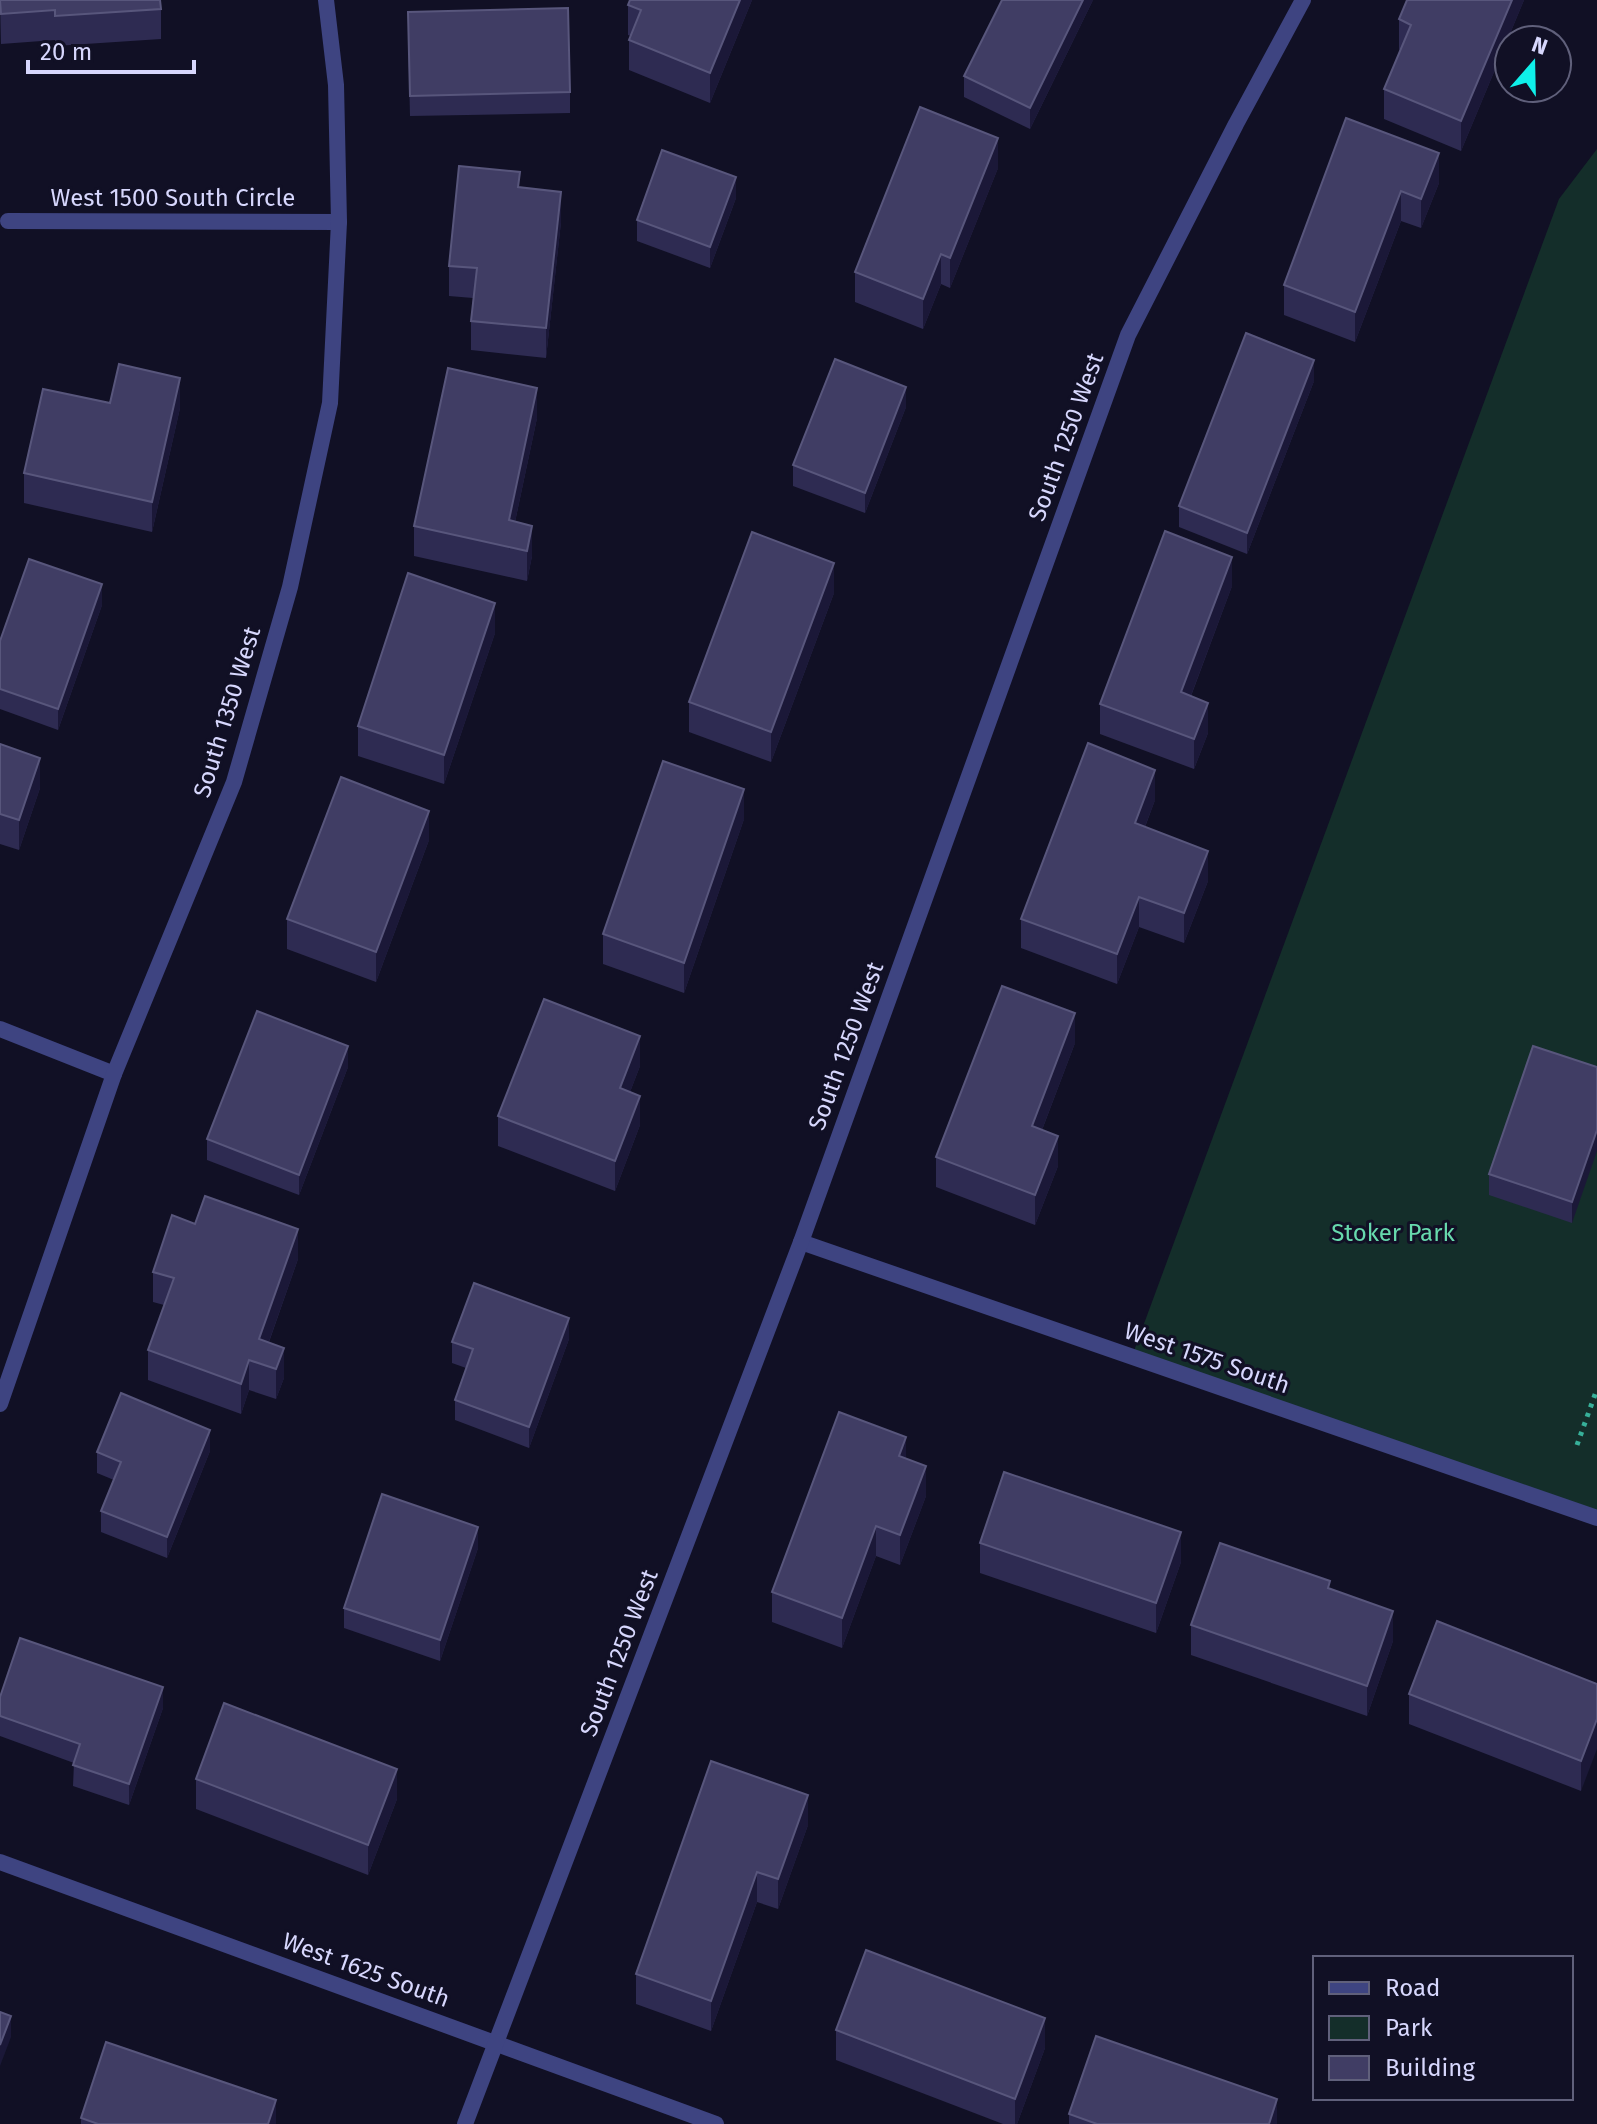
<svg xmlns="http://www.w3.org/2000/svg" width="1597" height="2124" font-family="'Fira Sans',sans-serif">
<rect width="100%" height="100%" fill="#111025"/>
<polygon fill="#142e2a" points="1597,149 1597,1526 1131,1359 1559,199"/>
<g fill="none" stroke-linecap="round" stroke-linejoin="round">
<polyline stroke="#37b099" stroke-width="5" stroke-dasharray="4 6" stroke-linecap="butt" points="1577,1445 1597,1389"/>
<g stroke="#3e4481" stroke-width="16">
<polyline points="8,221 339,222"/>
<polyline points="0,1029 114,1074"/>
<polyline points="801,1242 1597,1518"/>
<polyline points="0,1404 114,1074 234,782 290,587 330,403 339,222 336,85 326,0"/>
<polyline points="0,1862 716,2124"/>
<polyline points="465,2124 801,1242 1128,335 1236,124 1303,0"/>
</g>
</g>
<g fill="#2e2b52">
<polygon points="0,0 161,9 161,39 55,46 55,40 1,44"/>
<polygon points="752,0 710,103 629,70 629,40 631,36 628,35 628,5"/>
<polygon points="1093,0 1030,129 964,97 964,76"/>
<polygon points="1524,0 1461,151 1384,119 1384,89 1400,50 1399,49 1399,19"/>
<polygon points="408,33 570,92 570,113 410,116"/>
<polygon points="1346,118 1439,183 1421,228 1401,221 1355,342 1284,315 1284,285"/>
<polygon points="998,168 950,288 941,284 923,329 855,302 855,272"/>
<polygon points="520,187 561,222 546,358 471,350 471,321 473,298 449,296 449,266"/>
<polygon points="736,198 710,268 637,241 637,220"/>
<polygon points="1314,381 1247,554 1179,527 1179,506"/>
<polygon points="110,403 180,408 152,532 24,503 24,473"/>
<polygon points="906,407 865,513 793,486 793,465"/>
<polygon points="537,418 515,522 532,556 527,581 414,556 414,526"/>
<polygon points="1232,586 1191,696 1208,733 1194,769 1100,734 1100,704"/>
<polygon points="834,593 771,762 689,732 689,702"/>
<polygon points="102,605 58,730 0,709 0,641"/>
<polygon points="495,633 444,784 358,756 358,726"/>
<polygon points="0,744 40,788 19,850 0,844"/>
<polygon points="1155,800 1145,827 1208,881 1184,943 1139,927 1117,984 1021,948 1021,919"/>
<polygon points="744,819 684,993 603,964 603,934"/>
<polygon points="429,840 376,982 287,949 287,919"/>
<polygon points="1075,1043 1042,1130 1058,1166 1035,1225 936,1187 936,1157"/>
<polygon points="640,1066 630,1092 640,1125 615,1191 498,1146 498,1116"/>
<polygon points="348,1067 299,1195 207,1160 207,1139"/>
<polygon points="1597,1067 1572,1223 1489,1195 1489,1174"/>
<polygon points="298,1259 269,1342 284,1378 276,1399 249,1390 241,1414 148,1380 148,1350 164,1305 153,1302 153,1272"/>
<polygon points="569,1339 529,1448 455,1420 455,1400 466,1368 452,1363 452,1342"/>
<polygon points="210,1451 167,1558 101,1532 101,1511 114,1480 97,1473 97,1452"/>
<polygon points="906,1459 926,1496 900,1565 876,1556 842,1648 772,1622 772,1592"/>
<polygon points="980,1543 1181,1562 1156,1633 980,1573"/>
<polygon points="478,1548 440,1661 344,1628 344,1608"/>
<polygon points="1330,1589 1393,1641 1367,1716 1191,1655 1191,1625"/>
<polygon points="1597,1684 1581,1791 1409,1724 1409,1694"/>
<polygon points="163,1708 129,1805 73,1786 74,1763 0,1736 0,1716"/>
<polygon points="196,1779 397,1799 368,1875 196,1809"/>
<polygon points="808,1825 778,1909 757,1902 711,2031 636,2004 636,1974"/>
<polygon points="836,2030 1045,2048 1017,2124 1003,2124 836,2060"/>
<polygon points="1069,2114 1277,2124 1069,2124"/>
<polygon points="81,2118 276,2124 81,2124"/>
</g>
<g fill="#1b1838">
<polygon points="740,0 752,0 710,103 710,73"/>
<polygon points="1083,0 1093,0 1030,129 1030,108"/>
<polygon points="1512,0 1524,0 1461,151 1461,121"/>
<polygon points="998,138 998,168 950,288 950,258"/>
<polygon points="1439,153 1439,183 1421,228 1421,199"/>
<polygon points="736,177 736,198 710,268 710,247"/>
<polygon points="1401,191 1401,221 1355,342 1355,312"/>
<polygon points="561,192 561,222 546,358 546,328"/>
<polygon points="941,254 941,284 923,329 923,299"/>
<polygon points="1314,360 1314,381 1247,554 1247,533"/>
<polygon points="180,378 180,408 152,532 152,502"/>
<polygon points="906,387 906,407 865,513 865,493"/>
<polygon points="537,388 537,418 509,550 509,520"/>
<polygon points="532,526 532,556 527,581 527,551"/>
<polygon points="1232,557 1232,586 1181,722 1181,692"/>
<polygon points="834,563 834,593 771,762 771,732"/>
<polygon points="102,584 102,605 58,730 58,709"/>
<polygon points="495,603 495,633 444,784 444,755"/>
<polygon points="1208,703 1208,733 1194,769 1194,739"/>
<polygon points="40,758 40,788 19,850 19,820"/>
<polygon points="1155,770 1155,800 1135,853 1135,823"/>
<polygon points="744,789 744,819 684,993 684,963"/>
<polygon points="429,811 429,840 376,982 376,952"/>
<polygon points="1208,851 1208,881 1184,943 1184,913"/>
<polygon points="1139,897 1139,927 1117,984 1117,954"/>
<polygon points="1075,1013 1075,1043 1032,1156 1032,1126"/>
<polygon points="640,1036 640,1066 620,1118 620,1088"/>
<polygon points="348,1046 348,1067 299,1195 299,1175"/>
<polygon points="640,1096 640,1125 615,1191 615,1161"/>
<polygon points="1597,1130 1597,1151 1572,1223 1572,1202"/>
<polygon points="1058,1136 1058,1166 1035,1225 1035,1195"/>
<polygon points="298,1229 298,1259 261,1364 259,1339"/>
<polygon points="569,1318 569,1339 529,1448 529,1427"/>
<polygon points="284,1348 284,1378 276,1399 276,1369"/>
<polygon points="249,1360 249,1390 241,1414 241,1384"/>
<polygon points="210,1430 210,1451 167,1558 167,1537"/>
<polygon points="906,1437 906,1467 899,1456"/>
<polygon points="926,1466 926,1496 900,1565 900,1535"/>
<polygon points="876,1526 876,1556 842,1648 842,1618"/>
<polygon points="478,1527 478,1548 440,1661 440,1640"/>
<polygon points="1181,1532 1181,1562 1156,1633 1156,1603"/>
<polygon points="1393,1611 1393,1641 1367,1716 1367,1686"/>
<polygon points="163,1687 163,1708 129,1805 129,1784"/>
<polygon points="1597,1719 1597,1749 1581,1791 1581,1761"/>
<polygon points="397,1769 397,1799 368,1875 368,1845"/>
<polygon points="808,1795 808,1825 778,1909 778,1879"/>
<polygon points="757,1872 757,1902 711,2031 711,2001"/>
<polygon points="11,2016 11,2037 0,2066 0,2045"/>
<polygon points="1045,2018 1045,2048 1017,2124 1015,2124 1015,2099"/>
<polygon points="1277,2099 1277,2124 1269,2124"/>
<polygon points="276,2100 276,2124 268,2124"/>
</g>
<g fill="#403d64" stroke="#58567c" stroke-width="2">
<polygon points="0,0 160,0 161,9 55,16 55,10 1,14"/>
<polygon points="630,0 740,0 710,73 629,40 641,10 628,5"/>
<polygon points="1002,0 1083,0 1030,108 964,76"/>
<polygon points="1407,0 1512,0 1461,121 1384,89 1411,25 1399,19"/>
<polygon points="568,8 570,92 410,96 408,12"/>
<polygon points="920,107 998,138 950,258 941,254 923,299 855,272"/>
<polygon points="1346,118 1439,153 1421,199 1401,191 1355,312 1284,285"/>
<polygon points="662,150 736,177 710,247 637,220"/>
<polygon points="459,166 520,172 518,187 561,192 546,328 471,321 477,268 449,266"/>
<polygon points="1246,333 1314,360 1247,533 1179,506"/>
<polygon points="835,359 906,387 865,493 793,465"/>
<polygon points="119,364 180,378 152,502 24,473 43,389 110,403"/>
<polygon points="448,368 537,388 509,520 532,526 527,551 414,526"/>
<polygon points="1165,531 1232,557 1181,692 1208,703 1194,739 1100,704"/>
<polygon points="752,532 834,563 771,732 689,702"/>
<polygon points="29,559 102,584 58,709 0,689 0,641"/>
<polygon points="408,573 495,603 444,755 358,726"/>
<polygon points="1088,743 1155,770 1135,823 1208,851 1184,913 1139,897 1117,954 1021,919"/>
<polygon points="0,744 40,758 19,820 0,814"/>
<polygon points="663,761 744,789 684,963 603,934"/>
<polygon points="341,777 429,811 376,952 287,919"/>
<polygon points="1002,986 1075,1013 1032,1126 1058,1136 1035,1195 936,1157"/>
<polygon points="544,999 640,1036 620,1088 640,1096 615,1161 498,1116"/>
<polygon points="257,1011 348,1046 299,1175 207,1139"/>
<polygon points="1533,1046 1597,1067 1597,1130 1572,1202 1489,1174"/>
<polygon points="205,1196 298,1229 259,1339 284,1348 276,1369 249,1360 241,1384 148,1350 174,1278 153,1272 172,1215 195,1224"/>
<polygon points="474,1283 569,1318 529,1427 455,1400 473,1349 452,1342"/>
<polygon points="121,1393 210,1430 167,1537 101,1511 121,1462 97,1452"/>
<polygon points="839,1412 906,1437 899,1456 926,1466 900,1535 876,1526 842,1618 772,1592"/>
<polygon points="1004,1472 1181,1532 1156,1603 980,1543"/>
<polygon points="382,1494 478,1527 440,1640 344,1608"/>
<polygon points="1220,1543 1330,1581 1328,1588 1393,1611 1367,1686 1191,1625"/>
<polygon points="1437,1621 1597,1684 1597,1719 1581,1761 1409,1694"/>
<polygon points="20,1638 163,1687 129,1784 73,1765 80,1744 0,1716 0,1697"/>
<polygon points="224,1703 397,1769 368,1845 196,1779"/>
<polygon points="711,1761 808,1795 778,1879 757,1872 711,2001 636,1974"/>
<polygon points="866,1950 1045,2018 1015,2099 836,2030"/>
<polygon points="0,2012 11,2016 0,2045"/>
<polygon points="1096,2036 1277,2099 1269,2124 1097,2124 1069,2114"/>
<polygon points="106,2042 276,2100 268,2124 98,2124 81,2118"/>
</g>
<g text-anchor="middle" stroke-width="6" stroke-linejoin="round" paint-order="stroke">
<g font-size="24" fill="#d7d7fd" stroke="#111025">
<text x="173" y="206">West 1500 South Circle</text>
<text transform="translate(1066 437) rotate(-70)" y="8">South 1250 West</text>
<text transform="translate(227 712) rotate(-73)" y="8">South 1350 West</text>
<text transform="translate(846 1046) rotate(-70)" y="8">South 1250 West</text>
<text transform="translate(1207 1358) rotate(19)" y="8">West 1575 South</text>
<text transform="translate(619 1653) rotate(-69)" y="8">South 1250 West</text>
<text transform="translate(366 1970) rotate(20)" y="8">West 1625 South</text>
</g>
<g font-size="24" fill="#67d9ad" stroke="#111025">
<text x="1393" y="1241">Stoker Park</text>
</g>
</g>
<rect x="1313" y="1956" width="260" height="144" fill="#111025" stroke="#60607b" stroke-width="2"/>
<rect x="1329" y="1982" width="40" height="12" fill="#3e4481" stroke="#60607b" stroke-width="2"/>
<text x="1385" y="1996" font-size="24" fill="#d7d7fd">Road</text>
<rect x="1329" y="2016" width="40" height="24" fill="#142e2a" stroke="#60607b" stroke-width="2"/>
<text x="1385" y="2036" font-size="24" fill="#d7d7fd">Park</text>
<rect x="1329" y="2056" width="40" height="24" fill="#403d64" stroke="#60607b" stroke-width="2"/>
<text x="1385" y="2076" font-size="24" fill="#d7d7fd">Building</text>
<g transform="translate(1533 64) rotate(20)"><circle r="38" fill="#111025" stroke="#60607b" stroke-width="2"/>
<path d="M0-6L14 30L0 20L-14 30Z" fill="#0ff0ea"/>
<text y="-12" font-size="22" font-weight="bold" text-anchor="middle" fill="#d7d7fd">N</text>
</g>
<path d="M28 60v12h166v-12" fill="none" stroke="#d7d7fd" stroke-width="4"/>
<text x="40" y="60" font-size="24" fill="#d7d7fd" stroke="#111025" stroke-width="6" paint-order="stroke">20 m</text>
</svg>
